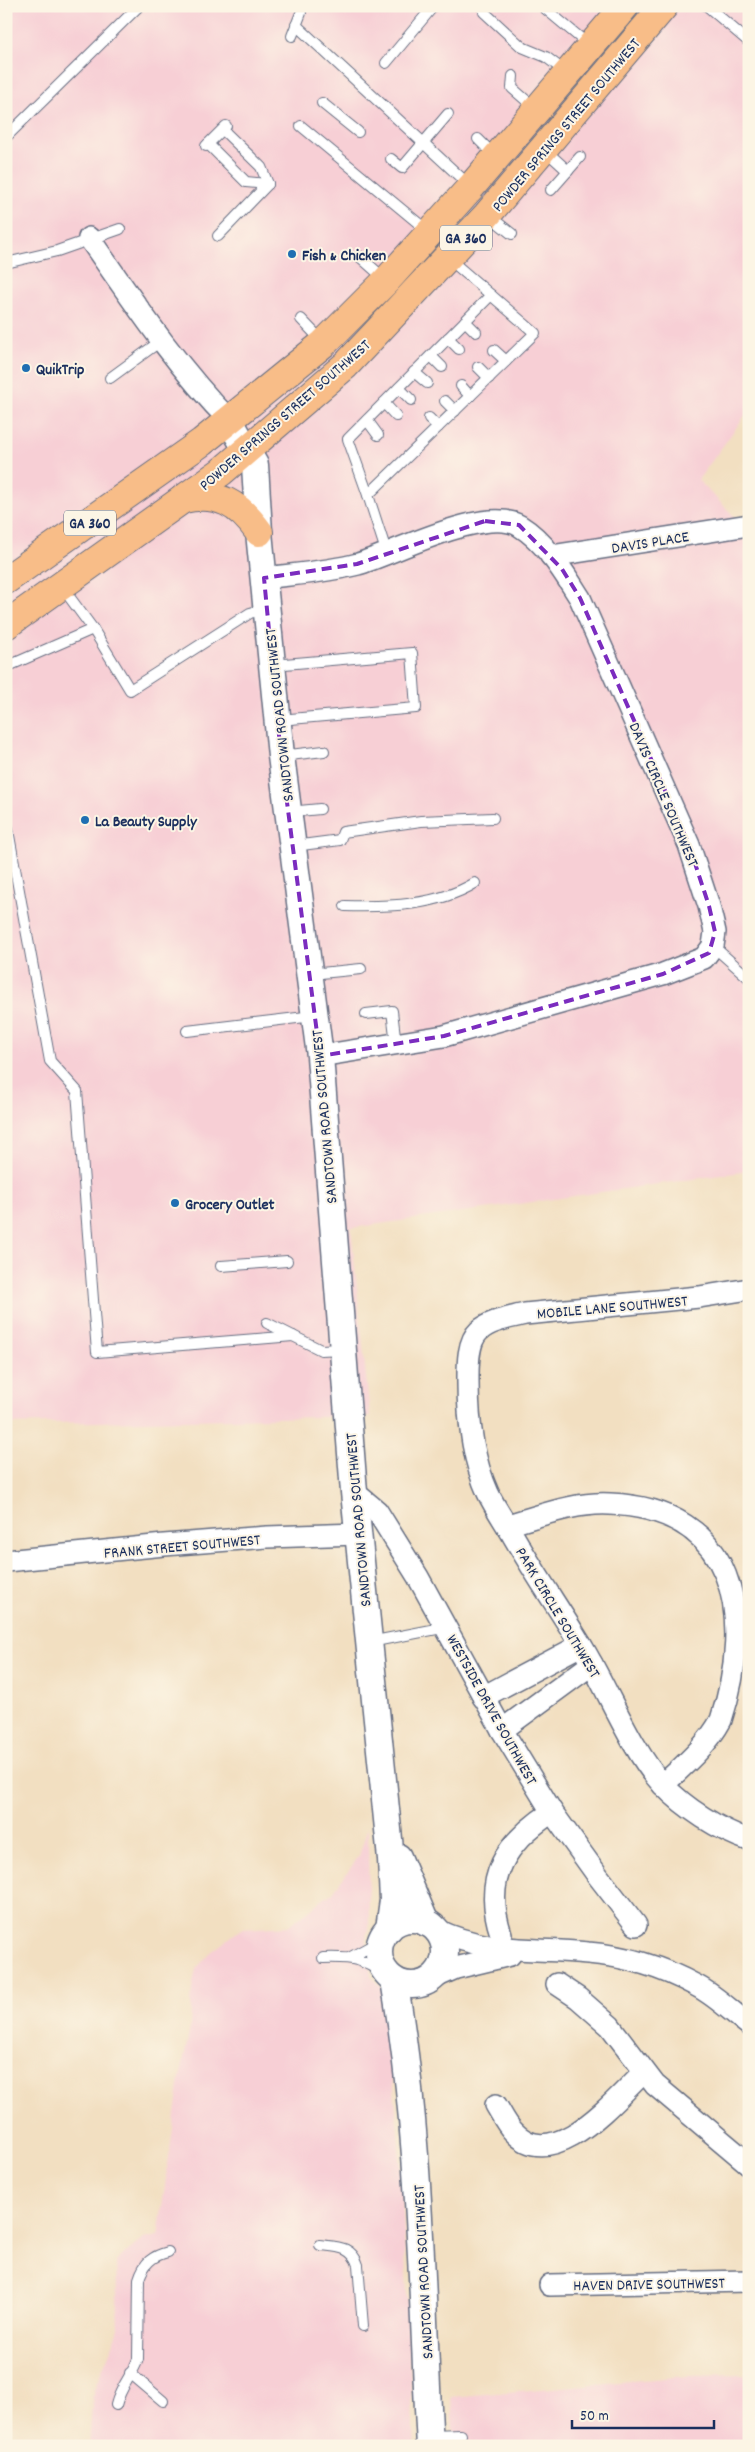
<svg xmlns="http://www.w3.org/2000/svg" width="755" height="2452" font-family="Dekko,sans-serif">
<rect width="100%" height="100%" fill="#fcf5e5"/>
<filter id="ink" filterUnits="userSpaceOnUse"><feTurbulence type="fractalNoise" baseFrequency=".02" numOctaves="2"/><feDisplacementMap in="SourceGraphic" scale="10" xChannelSelector="R" yChannelSelector="G"/><feConvolveMatrix kernelMatrix="1 2 1 2 8 2 1 2 1" color-interpolation-filters="sRGB"/></filter>
<filter id="wash" filterUnits="userSpaceOnUse"><feTurbulence type="fractalNoise" baseFrequency=".0096" numOctaves="4" result="noise"/><feDisplacementMap in="SourceGraphic" scale="20" xChannelSelector="R" yChannelSelector="G"/><feGaussianBlur stdDeviation="1.12" result="paint"/><feColorMatrix in="noise" values="0 0 0 0 0 0 0 0 0 0 0 0 0 0 0 0 0 1.4 0 .05"/><feComposite in="paint" operator="in"/></filter>
<g filter="url(#wash)">
<rect width="100%" height="100%" fill="#f2dfc1"/>
<g fill="#f7cfd5">
<polygon points="6,6 749,6 749,410 698,480 749,531 749,1171 351,1228 370,1416 6,1424"/>
<polygon points="368,1827 369,1925 366,1935 371,1976 386,1992 401,2171 414,2446 89,2446 93,2392 118,2332 116,2261 143,2239 158,2236 180,2078 190,2028 192,1987 196,1969 210,1953 241,1929 288,1926 333,1892 359,1856"/>
<polygon points="749,2375 749,2446 454,2446 451,2397 687,2376"/>
</g>
</g>
<g filter="url(#ink)">
<g fill="none" stroke-linecap="round" stroke-linejoin="round">
<g stroke="#666d81" stroke-width="12">
<g id="service">
<polyline points="542,6 590,46"/>
<polyline points="707,6 749,42"/>
<polyline points="484,12 522,47 546,57 567,73"/>
<polyline points="296,25 471,187"/>
<polyline points="292,36 301,13"/>
<polyline points="386,63 431,9"/>
<polyline points="513,76 512,88 536,109"/>
<polyline points="322,103 358,132"/>
<polyline points="301,126 429,232"/>
<polyline points="223,130 261,167 268,184"/>
<polyline points="6,137 139,6"/>
<polyline points="478,139 495,156"/>
<polyline points="208,144 246,182 268,184"/>
<polyline points="206,146 226,126"/>
<polyline points="545,150 568,171"/>
<polyline points="391,159 402,168 448,114"/>
<polyline points="551,190 580,157"/>
<polyline points="488,215 512,234"/>
<polyline points="218,236 268,184"/>
<polyline points="359,256 386,280"/>
<polyline points="6,263 57,251 120,229"/>
<polyline points="301,319 323,342"/>
<polyline points="465,321 476,332"/>
<polyline points="448,338 459,349"/>
<polyline points="494,350 506,361"/>
<polyline points="431,356 442,367"/>
<polyline points="478,367 489,378"/>
<polyline points="414,372 427,383"/>
<polyline points="110,378 162,340"/>
<polyline points="461,386 470,396"/>
<polyline points="399,388 411,400"/>
<polyline points="445,401 455,411"/>
<polyline points="384,403 396,416"/>
<polyline points="429,418 438,427"/>
<polyline points="367,420 378,435"/>
<polyline points="368,495 348,439 491,295"/>
<polyline points="387,554 368,495 535,333 448,258"/>
<polyline points="62,587 93,629"/>
<polyline points="273,665 412,653 416,708 279,720"/>
<polyline points="6,667 93,629 130,690 250,613 265,609"/>
<polyline points="281,756 324,751"/>
<polyline points="289,812 320,809"/>
<polyline points="6,819 50,1061 77,1091 97,1352 293,1336"/>
<polyline points="294,846 340,840 343,832 421,821 493,818"/>
<path d="M345 906C388 907 437 906 475 883"/>
<polyline points="713,946 749,978"/>
<polyline points="311,974 361,969"/>
<polyline points="366,1014 392,1011 396,1044"/>
<polyline points="187,1031 314,1016"/>
<polyline points="221,1266 287,1261"/>
<polyline points="267,1323 321,1350 341,1349"/>
<polyline points="370,1642 447,1627"/>
<polyline points="351,1957 373,1945 383,1937"/>
<path d="M323 1958C357 1957 360 1959 389 1976"/>
<path d="M320 2245C337 2247 352 2246 358 2265L363 2326"/>
<polyline points="130,2373 163,2401"/>
<path d="M116 2405C121 2385 132 2376 138 2359L139 2279C144 2263 152 2256 168 2252"/>
<polyline points="430,2436 461,2435"/>
</g>
</g>
<g stroke="#666d81" stroke-width="24">
<g id="minor">
<path d="M89 238C133 301 176 366 230 421"/>
<polyline points="551,556 749,525"/>
<path d="M264 578C296 574 327 572 358 564 395 553 486 505 520 526 546 542 564 573 580 598L689 845 709 906 715 932 713 946 704 958 663 974 444 1036 320 1056"/>
<path d="M749 1289 699 1297 525 1314C510 1318 491 1320 479 1331 467 1342 468 1367 468 1382 468 1419 472 1458 488 1493 494 1506 503 1519 511 1532 533 1571 558 1607 581 1645 607 1687 630 1749 663 1785 685 1808 719 1830 749 1840"/>
<polyline points="354,1492 377,1511 418,1577 502,1730 552,1812 598,1876 636,1925"/>
<path d="M507 1525C540 1516 575 1502 610 1504 736 1509 755 1616 721 1720 707 1746 684 1765 663 1785"/>
<polyline points="6,1561 164,1545 267,1537 358,1534"/>
<polyline points="483,1697 581,1645"/>
<polyline points="502,1730 592,1664"/>
<path d="M435 1929C489 1955 532 1947 588 1953 625 1956 664 1968 697 1986 716 1996 732 2012 749 2025"/>
<path d="M501 1934C482 1878 506 1842 552 1812"/>
<polyline points="431,1979 456,1968 510,1955"/>
<polyline points="557,1984 578,1998 610,2026 655,2085 749,2164"/>
<path d="M496 2105C501 2113 506 2124 513 2131 553 2176 615 2099 644 2072"/>
<polyline points="550,2285 749,2281"/>
</g>
</g>
<g stroke="#666d81" stroke-width="29">
<g id="tertiary">
<polyline points="230,421 255,465 259,532 281,756 320,1056 354,1492 391,1859 393,1900 389,1929"/>
<polyline points="398,1857 426,1923"/>
<circle cx="412" cy="1952" r="33"/>
<path d="M394 1980C421 2134 421 2290 430 2446"/>
</g>
</g>
<g stroke="#666d81" stroke-width="30">
<g id="primary">
<path d="M183 499C219 491 239 504 259 532"/>
<polyline points="6,580 202,442 324,343 386,281 471,187 625,6"/>
<polyline points="6,625 221,472 346,365 487,215 664,6"/>
</g>
</g>
<use href="#service" stroke="#fff" stroke-width="10"/>
<use href="#minor" stroke="#fff" stroke-width="21"/>
<use href="#tertiary" stroke="#fff" stroke-width="26"/>
<use href="#primary" stroke="#f8bd88" stroke-width="28"/>
</g>
</g>
<path fill="none" stroke="#7b2cbf" stroke-width="4" stroke-dasharray="10 6" stroke-linejoin="round" d="M485 521 519 525 562 569 580 598 689 845 709 906 715 932 709 953 663 974 444 1036 320 1056 281 756 264 578 357 564Z"/>
<g fill="#1f6fb2" stroke="#fcf5e5" stroke-width="2">
<circle cx="292" cy="254" r="5"/>
<circle cx="26" cy="368" r="5"/>
<circle cx="85" cy="820" r="5"/>
<circle cx="175" cy="1203" r="5"/>
</g>
<g text-anchor="middle" stroke-width="4" stroke-linejoin="round" paint-order="stroke">
<g fill="#fcf5e5" stroke="#5e6a86" stroke-width="1">
<rect x="440" y="225.5" width="52" height="25" rx="4"/>
<rect x="64" y="510.5" width="52" height="25" rx="4"/>
</g>
<g font-size="15" font-weight="bold" fill="#1b2f5e">
<text x="466" y="243">GA 360</text>
<text x="90" y="528">GA 360</text>
</g>
<g font-size="16" fill="#1b2f5e" stroke="#fcf5e5">
<text transform="translate(565 124) rotate(-50)" y="6">POWDER SPRINGS STREET SOUTHWEST</text>
<text transform="translate(284 414) rotate(-41)" y="6">POWDER SPRINGS STREET SOUTHWEST</text>
<text transform="translate(650 541) rotate(-9)" y="6">DAVIS PLACE</text>
<text transform="translate(278 715) rotate(-96)" y="6">SANDTOWN ROAD SOUTHWEST</text>
<text transform="translate(665 794) rotate(67)" y="6">DAVIS CIRCLE SOUTHWEST</text>
<text transform="translate(323 1117) rotate(-95)" y="6">SANDTOWN ROAD SOUTHWEST</text>
<text transform="translate(612 1306) rotate(-5)" y="6">MOBILE LANE SOUTHWEST</text>
<text transform="translate(357 1520) rotate(-95)" y="6">SANDTOWN ROAD SOUTHWEST</text>
<text transform="translate(182 1545) rotate(-5)" y="6">FRANK STREET SOUTHWEST</text>
<text transform="translate(559 1612) rotate(59)" y="6">PARK CIRCLE SOUTHWEST</text>
<text transform="translate(493 1709) rotate(61)" y="6">WESTSIDE DRIVE SOUTHWEST</text>
<text transform="translate(422 2272) rotate(-93)" y="6">SANDTOWN ROAD SOUTHWEST</text>
<text transform="translate(649 2283) rotate(-1)" y="6">HAVEN DRIVE SOUTHWEST</text>
</g>
<g font-size="16" font-weight="bold" fill="#1b2f5e" stroke="#fcf5e5" text-anchor="start">
<text x="302" y="260">Fish &amp; Chicken</text>
<text x="36" y="374">QuikTrip</text>
<text x="95" y="826">La Beauty Supply</text>
<text x="185" y="1209">Grocery Outlet</text>
</g>
</g>
<rect width="755" height="2452" fill="none" stroke="#fcf5e5" stroke-width="25"/>
<path d="M572 2420v8h142v-8" fill="none" stroke="#1b2f5e" stroke-width="2.5"/>
<text x="580" y="2420" font-size="15" fill="#1b2f5e" stroke="#fcf5e5" stroke-width="4" paint-order="stroke">50 m</text>
</svg>
